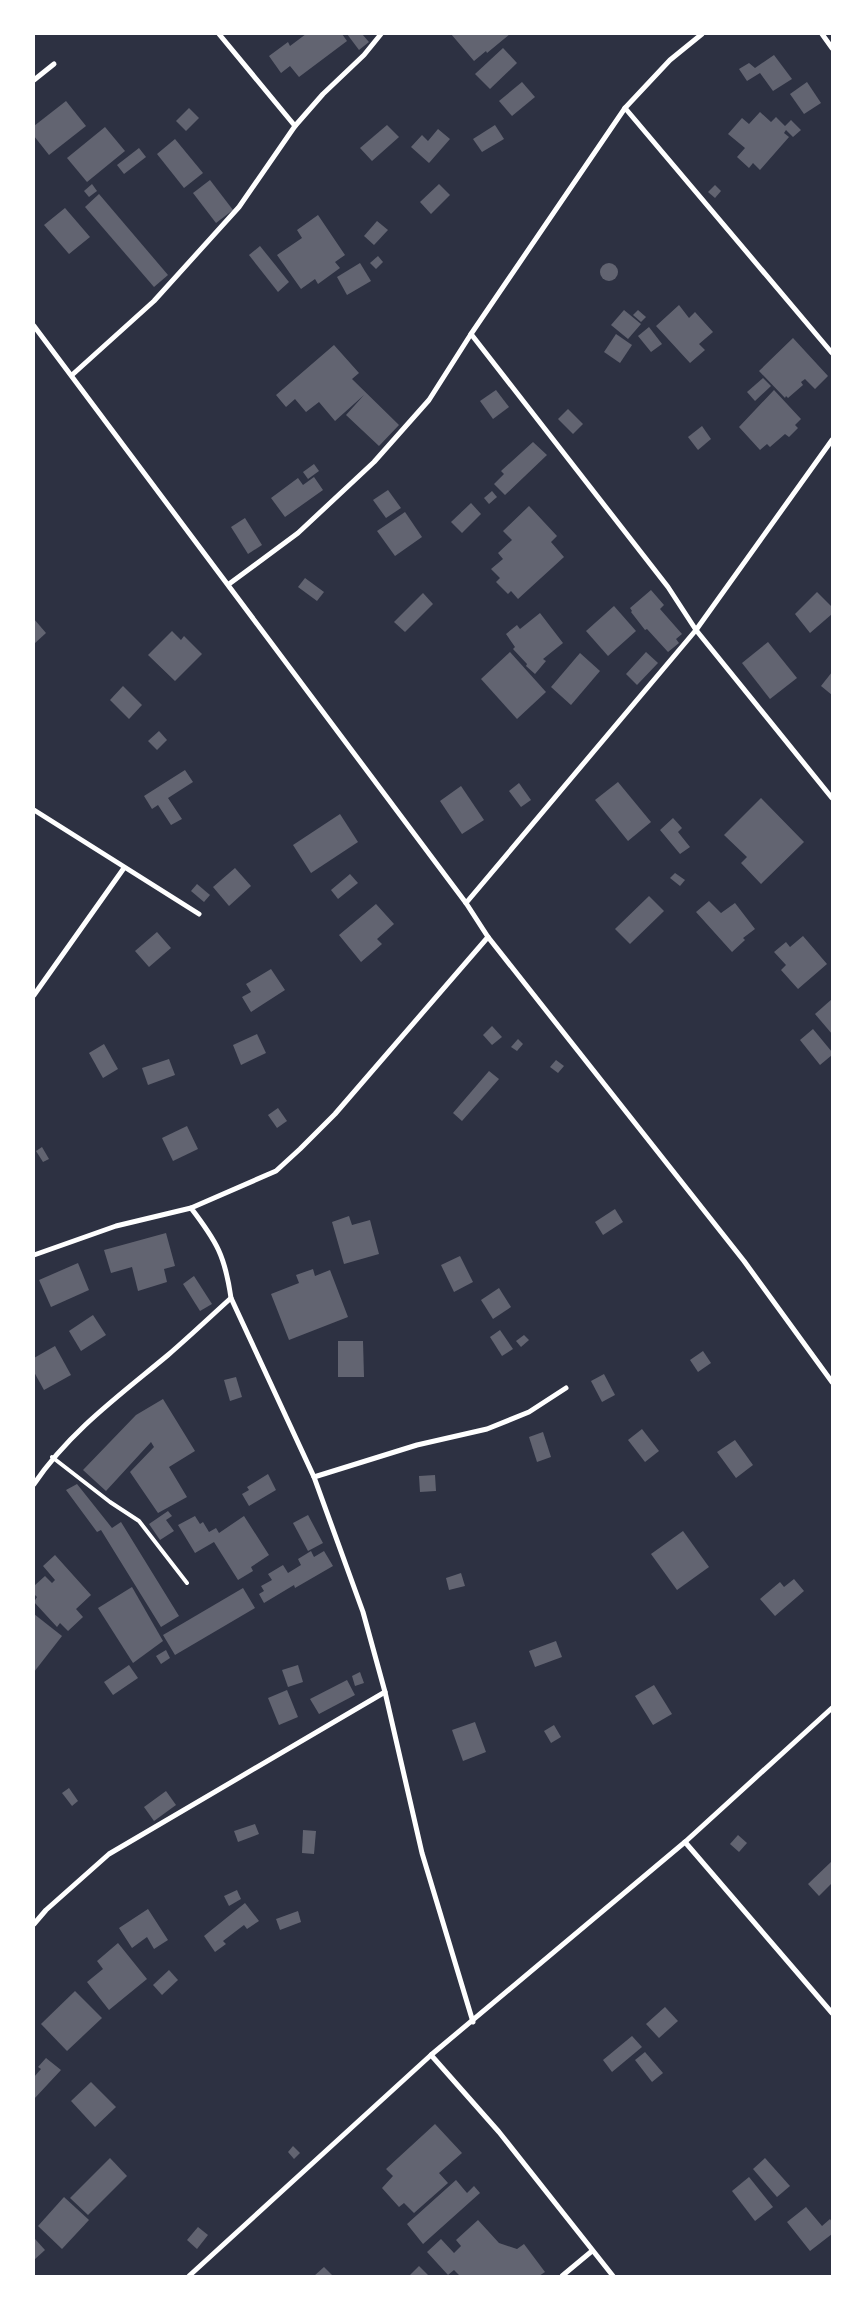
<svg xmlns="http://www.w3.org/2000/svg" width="866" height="2310" font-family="'DM Sans',sans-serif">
<rect width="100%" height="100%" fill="#2d3142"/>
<g fill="#626471">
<polygon points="306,34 342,34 347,41 299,77 290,66 281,73 269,56 288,42 290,46"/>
<polygon points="347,34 362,34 369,42 359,50"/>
<polygon points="451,34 510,34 487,53 486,51 474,61"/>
<polygon points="503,48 517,63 490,89 475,74"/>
<polygon points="774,55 792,79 773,91 760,73 747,81 739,69 749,63 755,68"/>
<polygon points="522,82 535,97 512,116 499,101"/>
<polygon points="807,82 821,103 804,114 790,94"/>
<polygon points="66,101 86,126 49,155 34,136 34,126"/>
<polygon points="189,108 199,118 186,131 176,121"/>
<polygon points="760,112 771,122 776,117 785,126 791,120 801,130 793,137 786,130 784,133 789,137 760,170 753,163 749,168 737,157 745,148 728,134 742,118 749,124"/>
<polygon points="387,125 399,137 372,161 360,148"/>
<polygon points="495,125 504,139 482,152 473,139"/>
<polygon points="105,127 125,151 87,182 67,158"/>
<polygon points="438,129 450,139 429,163 411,147 422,135 428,141"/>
<polygon points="175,139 203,173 184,188 157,154"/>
<polygon points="139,148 146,157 124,174 117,165"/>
<polygon points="210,180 233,210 216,223 193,193"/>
<polygon points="92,184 97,191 89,197 84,191"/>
<polygon points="439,184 450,195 431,214 420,202"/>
<polygon points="715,185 721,191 715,198 708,192"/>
<polygon points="99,194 168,275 154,287 85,207"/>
<polygon points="65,208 90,237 69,254 44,225"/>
<polygon points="318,215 345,255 335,262 340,268 318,284 315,279 301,289 277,255 302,238 297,230"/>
<polygon points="377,221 388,230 374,245 364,236"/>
<polygon points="260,246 289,282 278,292 249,255"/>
<polygon points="378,256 383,262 376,269 370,263"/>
<polygon points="360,263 371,281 347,295 337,277"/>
<circle cx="609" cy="272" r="9"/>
<polygon points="679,305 689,318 695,312 713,332 699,344 705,350 690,363 656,326"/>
<polygon points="624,310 641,324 628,339 611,325"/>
<polygon points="638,310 646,317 641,322 633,315"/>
<polygon points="649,327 662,344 651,352 638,336"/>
<polygon points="616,334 632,345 620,363 604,352"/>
<polygon points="793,338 828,376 815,389 805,379 801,382 803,385 788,398 786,396 785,398 759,371"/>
<polygon points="334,345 359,373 352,379 399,425 379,446 346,415 364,395 335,421 319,402 306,412 295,399 286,407 276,395"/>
<polygon points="763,378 771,386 755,401 747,392"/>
<polygon points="496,390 509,407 493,419 480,401"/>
<polygon points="774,390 801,419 795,425 798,428 789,437 785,434 770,447 767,444 760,450 739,427"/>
<polygon points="568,409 583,424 573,434 558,419"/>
<polygon points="702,426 711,439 698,450 688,437"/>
<polygon points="533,442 547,455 505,495 494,484 504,474 501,471"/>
<polygon points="314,464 319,471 308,479 303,472"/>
<polygon points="314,477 323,490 285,517 271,498 298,478 303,485"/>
<polygon points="388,490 401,508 386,518 373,500"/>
<polygon points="492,491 497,497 489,504 484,498"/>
<polygon points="471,503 481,514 462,533 451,522"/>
<polygon points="529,506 557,536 551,542 564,557 518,599 511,591 508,594 496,582 500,578 491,569 503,559 498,553 512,540 503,531"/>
<polygon points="405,512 422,537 395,556 377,531"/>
<polygon points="245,518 262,545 248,554 231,527"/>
<polygon points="305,578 324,592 317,601 298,587"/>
<polygon points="651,590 664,605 660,609 682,634 676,639 679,643 668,652 647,629 645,630 631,612 632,611 630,608"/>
<polygon points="817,592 832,607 832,614 810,633 795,614"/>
<polygon points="423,593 433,604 405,632 394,622"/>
<polygon points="614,606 636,631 608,656 586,631"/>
<polygon points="540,613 563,643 543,659 546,661 535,674 526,666 527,664 513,649 515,647 506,634 517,625 520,629"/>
<polygon points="34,619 46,633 34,644"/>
<polygon points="172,631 181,640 184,636 202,654 175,681 148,655"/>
<polygon points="768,642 797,678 770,699 742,663"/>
<polygon points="510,652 546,692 517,719 481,679"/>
<polygon points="646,652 658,663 637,685 626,674"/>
<polygon points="580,653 600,671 571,705 551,687"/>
<polygon points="832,672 832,695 821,686"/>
<polygon points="123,686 142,705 129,719 110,700"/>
<polygon points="159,731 167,740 157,750 148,741"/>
<polygon points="185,770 193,782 168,798 182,819 171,825 158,805 152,809 144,796"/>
<polygon points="618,782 651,822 628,841 595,800"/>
<polygon points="519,783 531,800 521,807 509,791"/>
<polygon points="461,786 484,820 462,834 440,801"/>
<polygon points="761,798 804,842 761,884 741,863 747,857 724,835"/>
<polygon points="340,814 358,842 311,873 293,845"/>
<polygon points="673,818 682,828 678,832 690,847 680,854 660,830"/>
<polygon points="235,868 251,886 229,906 213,887"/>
<polygon points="675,873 685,880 680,886 670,878"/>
<polygon points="350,874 358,883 338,899 331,890"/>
<polygon points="197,884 210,895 204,902 191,891"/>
<polygon points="649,896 664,911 630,944 615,929"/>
<polygon points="709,901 721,913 735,903 755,929 743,938 745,940 732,952 696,912"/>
<polygon points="376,904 394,924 377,939 382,944 361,962 339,935"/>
<polygon points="157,932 171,948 149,967 135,951"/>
<polygon points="803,936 827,964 798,989 781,970 786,965 774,952 786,942 790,947"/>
<polygon points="271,969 285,990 251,1012 242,997 251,992 246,984"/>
<polygon points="832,999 832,1034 815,1014"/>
<polygon points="492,1026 502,1037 492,1045 483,1035"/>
<polygon points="813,1029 832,1052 832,1055 820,1065 800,1040"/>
<polygon points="257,1034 266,1053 241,1065 233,1045"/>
<polygon points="518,1039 523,1044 517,1051 511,1047"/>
<polygon points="104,1044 118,1069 103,1078 89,1053"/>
<polygon points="169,1059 175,1075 148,1085 142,1068"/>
<polygon points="556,1060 564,1066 558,1073 550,1067"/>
<polygon points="489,1071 499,1079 462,1121 453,1113"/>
<polygon points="278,1108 287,1121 277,1128 268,1115"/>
<polygon points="187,1126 198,1149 173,1161 162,1138"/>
<polygon points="42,1147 49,1159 43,1162 36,1151"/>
<polygon points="615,1209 623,1222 603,1235 595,1222"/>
<polygon points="349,1216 352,1225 370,1220 379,1254 344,1264 332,1222"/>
<polygon points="166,1233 175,1266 164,1269 167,1282 138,1291 132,1267 111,1273 104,1250"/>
<polygon points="460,1256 473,1282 454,1292 441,1265"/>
<polygon points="78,1263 89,1290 51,1307 39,1280"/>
<polygon points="313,1269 315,1276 330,1270 348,1317 289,1340 271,1294 299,1283 296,1275"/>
<polygon points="194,1276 212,1304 200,1311 183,1284"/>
<polygon points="499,1288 511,1307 493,1319 481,1300"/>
<polygon points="93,1315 106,1335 81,1351 69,1331"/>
<polygon points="500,1330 513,1349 502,1356 490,1337"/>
<polygon points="524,1335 529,1340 521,1347 516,1341"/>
<polygon points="338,1341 363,1341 364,1377 338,1377"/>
<polygon points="55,1346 71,1375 44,1390 34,1372 34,1358"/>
<polygon points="703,1351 711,1363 698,1372 690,1360"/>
<polygon points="604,1374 615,1395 602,1402 591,1381"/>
<polygon points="236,1377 242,1397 230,1401 224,1380"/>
<polygon points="163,1399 195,1451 169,1467 187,1497 158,1513 130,1472 154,1447 151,1442 106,1491 83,1470 136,1415"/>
<polygon points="642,1429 659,1451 645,1462 628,1440"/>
<polygon points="543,1432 551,1457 537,1462 529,1437"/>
<polygon points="735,1440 753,1465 736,1478 717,1452"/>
<polygon points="268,1474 276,1490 249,1506 242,1494 249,1490 247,1487"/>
<polygon points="435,1475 436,1491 420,1492 419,1476"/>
<polygon points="77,1484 112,1528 121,1522 179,1616 161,1627 101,1530 97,1532 66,1490"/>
<polygon points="168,1511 172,1516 166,1520 174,1531 160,1540 149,1524"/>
<polygon points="308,1515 323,1543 308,1551 293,1523"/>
<polygon points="195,1516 200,1524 203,1522 209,1532 216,1528 219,1533 244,1516 269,1555 251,1567 253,1571 238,1580 214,1542 195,1553 178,1525"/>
<polygon points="683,1531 709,1567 677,1590 651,1554"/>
<polygon points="311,1551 314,1557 324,1551 333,1566 295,1588 294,1585 264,1603 259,1594 264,1591 261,1586 272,1580 268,1574 283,1565 288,1573 301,1565 298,1559"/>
<polygon points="55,1555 91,1595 76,1609 83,1617 68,1631 60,1623 57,1627 34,1602 37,1597 34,1594 34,1586 45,1576 52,1583 55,1580 43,1566"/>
<polygon points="461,1573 465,1586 449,1590 446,1578"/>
<polygon points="794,1579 804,1591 775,1616 760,1599 780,1582 784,1587"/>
<polygon points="132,1587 163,1641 133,1663 98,1608"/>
<polygon points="243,1588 255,1608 175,1655 163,1635"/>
<polygon points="34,1614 62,1636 34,1672"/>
<polygon points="556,1641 562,1657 535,1667 529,1651"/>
<polygon points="166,1650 170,1658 161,1664 156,1656"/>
<polygon points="129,1665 138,1678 113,1695 104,1682"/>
<polygon points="298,1665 303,1682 288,1687 282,1670"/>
<polygon points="360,1672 364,1683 355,1686 352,1676"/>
<polygon points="347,1680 355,1695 319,1714 310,1699"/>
<polygon points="654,1685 672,1714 653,1725 635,1696"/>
<polygon points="287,1690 298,1717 279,1725 268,1698"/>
<polygon points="475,1722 486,1752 463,1761 452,1730"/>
<polygon points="554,1725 561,1737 551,1743 544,1731"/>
<polygon points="69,1788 78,1801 72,1806 62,1793"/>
<polygon points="166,1791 176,1805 154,1821 144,1807"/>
<polygon points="255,1824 259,1834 238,1842 234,1831"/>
<polygon points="303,1830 316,1831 314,1854 302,1853"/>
<polygon points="738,1835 747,1843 739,1852 730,1844"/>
<polygon points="832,1861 832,1883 819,1896 808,1884"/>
<polygon points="237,1890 241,1899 229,1906 224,1896"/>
<polygon points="245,1903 259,1921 247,1929 244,1925 223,1941 226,1944 215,1952 204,1936"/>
<polygon points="148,1909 168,1940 154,1949 147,1937 132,1948 119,1928"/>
<polygon points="298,1911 301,1922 280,1930 276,1919"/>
<polygon points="118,1943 147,1979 109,2010 87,1982 103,1969 97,1961"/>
<polygon points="169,1970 178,1980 162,1995 153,1985"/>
<polygon points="75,1991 102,2018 67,2051 41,2024"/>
<polygon points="665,2007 678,2021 659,2038 646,2024"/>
<polygon points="632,2036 642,2047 612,2072 603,2060"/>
<polygon points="645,2052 663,2073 652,2082 635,2060"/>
<polygon points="46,2058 61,2070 34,2099 34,2077 41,2069 38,2067"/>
<polygon points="91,2082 116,2107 95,2127 71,2101"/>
<polygon points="435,2124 462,2153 439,2173 448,2183 414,2213 404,2203 399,2207 382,2188 393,2176 386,2169"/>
<polygon points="293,2146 300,2153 294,2159 288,2152"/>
<polygon points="110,2158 127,2176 88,2215 70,2198"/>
<polygon points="765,2158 790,2186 777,2197 753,2169"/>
<polygon points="749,2177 773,2207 755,2221 732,2191"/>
<polygon points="456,2180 467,2193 474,2186 480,2193 423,2244 407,2224"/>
<polygon points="64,2197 89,2220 62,2249 38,2226"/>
<polygon points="806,2207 822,2226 830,2219 832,2222 832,2234 810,2251 787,2222"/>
<polygon points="478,2220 499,2243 517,2249 524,2244 545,2272 539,2276 460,2276 454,2270 448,2275 427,2252 441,2239 454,2253 461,2246 456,2240"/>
<polygon points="198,2227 208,2235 197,2249 187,2240"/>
<polygon points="35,2239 45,2250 34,2260 34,2241"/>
<polygon points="419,2266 429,2276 409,2276"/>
<polygon points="324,2267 333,2276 314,2276"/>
</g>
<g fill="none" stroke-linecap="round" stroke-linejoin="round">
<polyline stroke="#fff" stroke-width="4" points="52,1457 110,1502 139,1521 187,1583"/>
<g stroke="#fff" stroke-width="5">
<polyline points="219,34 295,126"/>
<polyline points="822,34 832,48"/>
<polyline points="34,80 54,64"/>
<polyline points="625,108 832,353"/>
<polyline points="34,326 466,903 488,937 744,1261 832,1382"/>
<polyline points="471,334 668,587 696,630 832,798"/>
<polyline points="72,375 154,301 239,207 295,126 323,94 364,55 381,34"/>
<polyline points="229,584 298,533 374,462 429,400 471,334 625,108 670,60 702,34"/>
<polyline points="34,810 199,914"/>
<polyline points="466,903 696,630 832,440"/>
<polyline points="34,995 124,868"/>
<polyline points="34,1255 116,1226 191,1208"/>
<polyline points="231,1298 314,1477 363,1612 385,1692 422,1853 473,2022"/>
<polyline points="314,1477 417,1445 487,1429 529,1412 566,1388"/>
<path d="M34 1484C70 1431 120 1395 168 1355 190 1336 210 1317 231 1298 225 1256 217 1242 191 1208L276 1171 300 1149 335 1114 488 937"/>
<polyline points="685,1842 832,2013"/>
<polyline points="34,1924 46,1910 109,1854 385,1692"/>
<polyline points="431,2055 499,2132 613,2276"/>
<polyline points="189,2276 431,2055 685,1842 832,1708"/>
<polyline points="562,2276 592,2251"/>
</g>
</g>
<rect width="866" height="2310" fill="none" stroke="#ffffff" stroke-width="70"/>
</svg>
